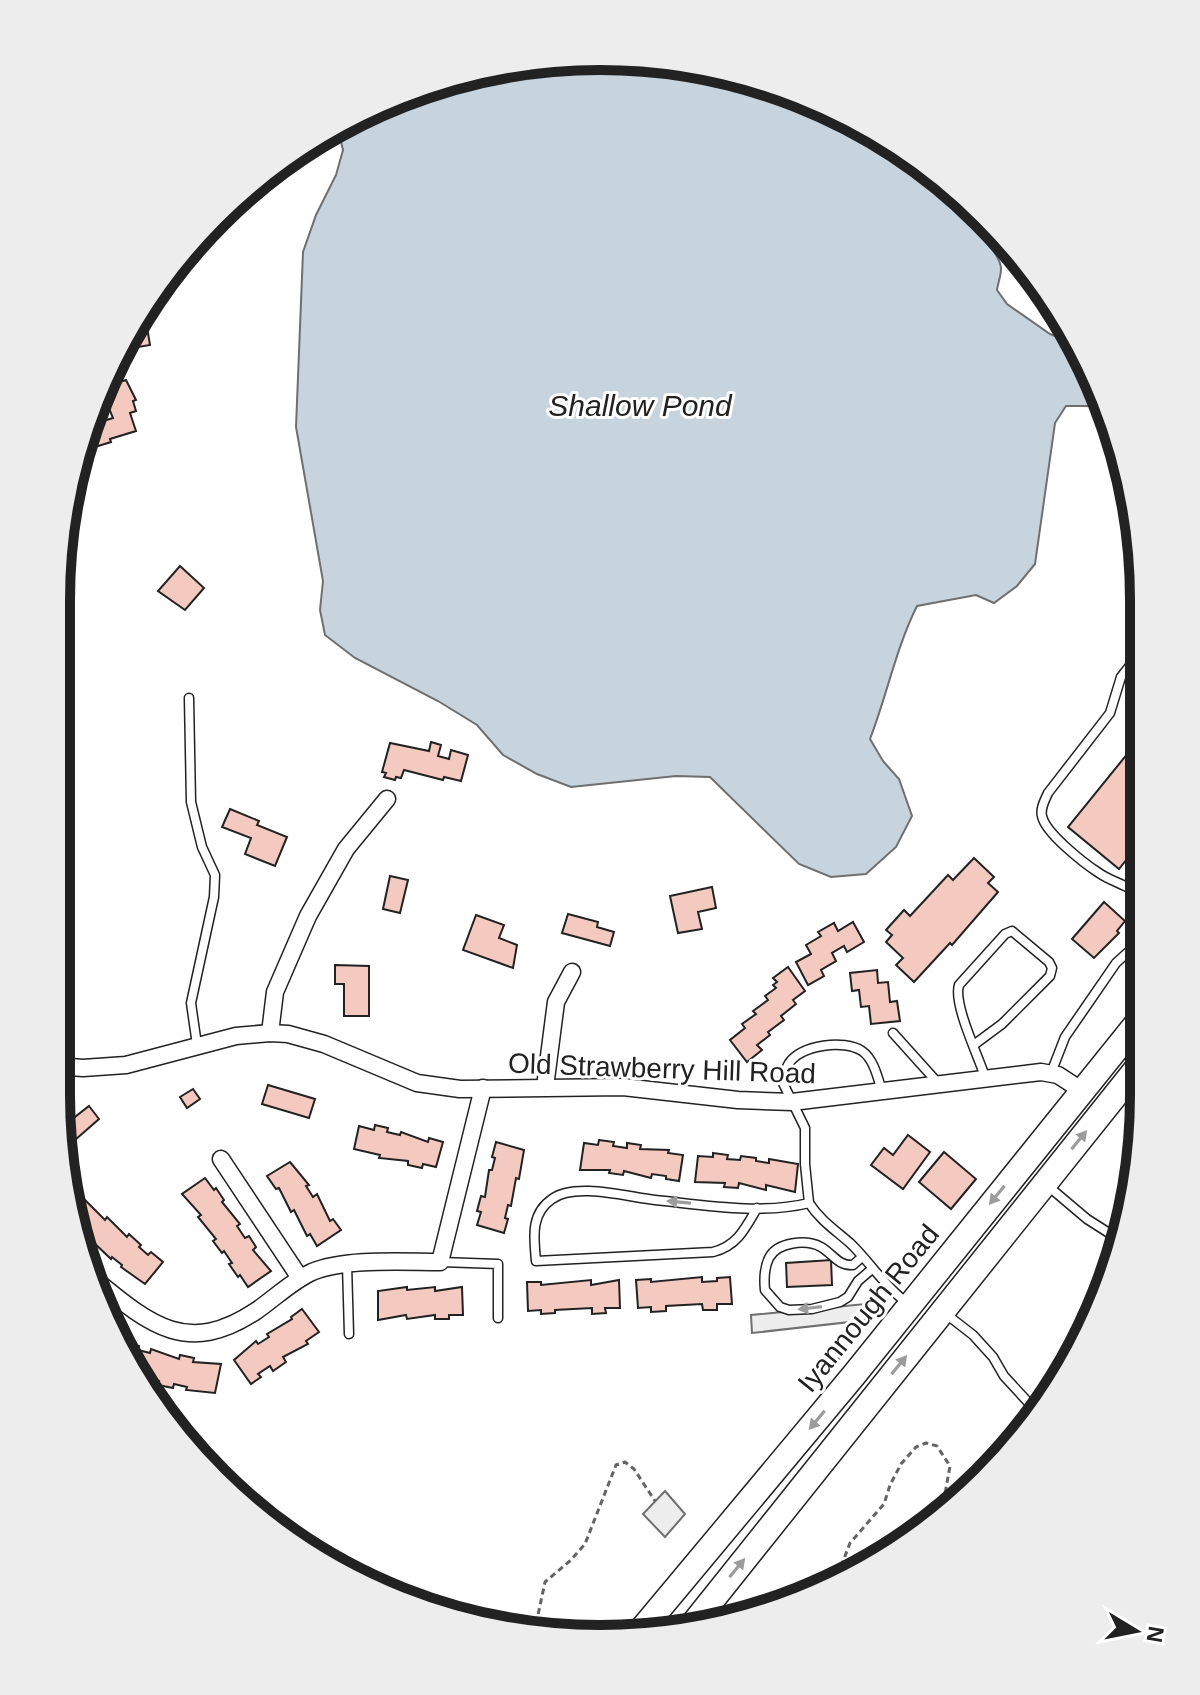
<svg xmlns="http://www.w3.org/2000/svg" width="1200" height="1695" font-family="Helvetica,sans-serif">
<rect width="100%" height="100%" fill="#fff"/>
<g fill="#ededed" stroke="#6f6f6f" stroke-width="2">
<polygon points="865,1304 867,1320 752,1333 751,1315"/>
<polygon points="665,1491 685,1514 665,1537 643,1514"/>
</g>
<path fill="#c7d3dd" stroke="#6f6f6f" stroke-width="2" d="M635 57 740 74 840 112 931 168 965 200 963 215C972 230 1001 252 1001 269 1001 276 998 283 997 290L1007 304 1050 334 1078 345 1088 360 1100 398 1090 406H1066L1055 423 1035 564 1017 586 994 603 976 595 917 606C896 648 887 695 870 739L883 761 899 779 912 816 896 847 866 874 831 877 799 864 710 777 676 776 571 787 537 774 503 755 477 725 438 701 355 658 325 635 320 610 323 581 296 427 303 252 316 215 336 175 343 150 337 125 425 85 529 61Z"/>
<g fill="#f3c9c0" stroke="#222" stroke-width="2">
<polygon points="132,324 134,330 147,327 150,345 121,350"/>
<polygon points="126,380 136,400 133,401 136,411 130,413 136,431 110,439 111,442 95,447 90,431 93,424 113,418 106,401 110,400 107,386"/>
<polygon points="180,566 204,588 185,610 158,591"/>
<polygon points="1141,737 1141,841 1119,869 1068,827"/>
<polygon points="431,742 441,745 438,756 449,759 451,750 468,755 461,781 444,777 443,780 404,770 401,778 396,777 395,780 384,777 386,773 382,772 390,743 429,751"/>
<polygon points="230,809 259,821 257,825 287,837 275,866 245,854 251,838 222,827"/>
<polygon points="974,858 994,877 988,883 998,892 952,945 950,943 914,982 896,965 903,958 886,942 892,935 886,930 904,910 910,916 948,875 953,880"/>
<polygon points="390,876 408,880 400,913 383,909"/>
<polygon points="712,887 716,908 698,912 702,929 678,933 670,896"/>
<polygon points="1104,902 1125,921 1117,931 1119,933 1094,958 1072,939"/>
<polygon points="568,914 598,922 597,927 614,932 610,946 562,933"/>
<polygon points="476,915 504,925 499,938 517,945 513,968 463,950"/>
<polygon points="853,922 864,942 847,952 844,946 832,953 836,961 821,970 824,976 808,985 796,962 811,954 806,945 821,936 818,932 834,923 838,931"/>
<polygon points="335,965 369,966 369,1016 344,1016 344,984 335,984"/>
<polygon points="788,967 805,991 793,1000 796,1004 781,1016 784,1020 768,1032 770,1035 757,1045 762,1050 747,1062 730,1040 745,1028 742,1024 756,1014 753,1011 768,1000 765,996 776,988 773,985 777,982 773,978"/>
<polygon points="877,970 878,983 888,982 890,1002 897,1001 900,1021 871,1024 869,1006 861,1007 859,990 852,991 850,973"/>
<polygon points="268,1085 315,1099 309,1118 262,1104"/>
<polygon points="193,1089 200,1099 187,1108 180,1097"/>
<polygon points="89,1106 99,1119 75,1140 62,1139 58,1113 69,1114 71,1120"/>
<polygon points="375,1125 388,1128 387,1132 400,1135 401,1132 428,1142 429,1138 443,1142 436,1167 423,1164 422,1168 408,1165 408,1161 379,1158 380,1155 354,1149 359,1126 374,1130"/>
<polygon points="908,1135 930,1152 903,1189 871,1165 884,1148 893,1155"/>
<polygon points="599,1140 614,1142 613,1146 627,1148 627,1143 641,1145 640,1149 669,1150 668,1153 683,1155 679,1181 666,1179 666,1176 652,1174 651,1178 624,1171 623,1175 609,1173 610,1170 580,1170 584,1143 598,1145"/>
<polygon points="496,1142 524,1150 519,1179 516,1178 511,1206 508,1205 505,1218 508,1219 504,1233 477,1225 481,1212 477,1211 481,1196 485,1197 489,1170 492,1170 495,1158 492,1157"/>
<polygon points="944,1152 976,1179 951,1209 919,1182"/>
<polygon points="713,1153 728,1155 727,1159 740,1160 741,1156 756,1158 756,1161 769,1163 769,1159 798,1164 795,1192 766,1185 766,1190 739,1183 738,1188 724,1187 725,1183 695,1182 698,1156 713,1157"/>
<polygon points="290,1162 309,1185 306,1186 313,1197 317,1194 330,1221 333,1219 341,1230 317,1246 310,1234 307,1236 294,1210 291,1212 279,1188 276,1189 267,1176"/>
<polygon points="205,1178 214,1190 216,1188 224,1200 222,1202 240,1224 237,1226 245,1238 249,1236 256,1247 253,1250 271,1271 248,1287 240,1275 238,1277 229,1264 232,1263 224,1251 222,1253 213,1241 216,1239 198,1217 201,1215 182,1194"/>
<polygon points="73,1195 81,1202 84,1199 105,1220 107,1217 127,1237 129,1234 141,1245 139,1247 148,1255 151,1252 163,1262 145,1284 121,1267 122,1265 112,1257 111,1259 90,1239 88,1242 77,1232 78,1230 73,1226 70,1199"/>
<polygon points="831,1260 832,1285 787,1287 786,1263"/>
<polygon points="702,1277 702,1282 717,1281 717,1278 730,1277 732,1304 717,1304 717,1310 703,1310 702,1304 666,1306 666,1311 651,1312 651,1307 638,1308 636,1280 651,1279 651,1282"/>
<polygon points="591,1280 591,1285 619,1280 620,1308 605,1308 606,1313 592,1314 592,1308 555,1310 555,1313 541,1314 541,1310 528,1311 527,1282 541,1282 541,1285"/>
<polygon points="407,1287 407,1290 435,1287 435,1291 462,1287 463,1315 449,1315 449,1319 435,1319 435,1315 407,1319 406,1315 378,1320 378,1291"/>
<polygon points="302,1309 319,1332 306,1341 308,1344 283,1357 286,1362 273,1371 270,1366 258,1374 261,1377 251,1384 234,1360 256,1341 258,1344 269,1337 267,1334 292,1319 291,1317"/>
<polygon points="124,1343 139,1346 138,1350 150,1353 151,1349 179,1359 180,1355 194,1358 193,1362 221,1364 215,1393 186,1390 187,1387 174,1384 173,1388 158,1385 159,1381 146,1379 145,1383 140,1382"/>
</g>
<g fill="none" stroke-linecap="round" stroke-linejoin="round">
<g stroke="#222" stroke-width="11">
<g id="lane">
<path d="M1140 653 1121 677 1110 713 1048 793C1045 800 1040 808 1042 816 1045 833 1085 864 1099 873 1113 883 1132 885 1141 899"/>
<polyline points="189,698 191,802 202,847 215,875 214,897 191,1003 197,1045"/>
<polyline points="893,1033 938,1083"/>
<path d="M975 1044 1002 1024 1050 976 1052 968 1049 962 1012 931 1005 934 959 985C953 1004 978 1055 985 1077"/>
<polyline points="1051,1073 1065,1037 1116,963 1127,953 1142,951"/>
<polyline points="1048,1186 1087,1219 1123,1242"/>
<path d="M809 1203 805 1164V1128L782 1081C784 1075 786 1068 789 1063 802 1045 844 1039 862 1051 874 1059 878 1079 882 1091"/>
<path d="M757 1208C745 1229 737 1246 713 1252L536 1261C534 1238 530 1214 552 1199 575 1182 628 1197 655 1200 704 1205 761 1215 809 1203 820 1220 835 1230 850 1243 870 1262 885 1287 907 1303"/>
<path d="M862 1257 853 1265C838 1266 833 1254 821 1247 806 1239 777 1242 769 1258 764 1268 764 1280 765 1290L780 1307 789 1310 812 1309 840 1302 848 1297 858 1281 872 1269"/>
<polyline points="441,1262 498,1264 498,1318"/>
<polyline points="347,1265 349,1334"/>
<polyline points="105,1304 113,1295"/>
<polyline points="946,1314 973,1335 993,1357 1004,1376 1039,1414"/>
</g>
</g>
<g stroke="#222" stroke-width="19">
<g id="street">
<polyline points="270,1033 275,992 308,916 346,849 387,799"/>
<polyline points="57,1066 83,1068 126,1065 236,1036 270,1033 288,1034 324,1044 417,1083 460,1089 623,1087 738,1100 792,1102 1041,1072 1058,1075 1081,1090"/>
<polyline points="545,1087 556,1002 572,972"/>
<polyline points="221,1159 300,1278"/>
<path d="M94 1279C149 1324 187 1357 256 1311 275 1298 292 1281 312 1272 346 1258 403 1262 440 1262L483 1088"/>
</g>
</g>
<g stroke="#222" stroke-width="27">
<g id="primary">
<polyline points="689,1629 1142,1062"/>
<polyline points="638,1634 854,1375 1142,1017"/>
</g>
</g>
<g stroke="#646464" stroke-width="3" stroke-dasharray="6 4" stroke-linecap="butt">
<polyline points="1130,1000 1142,986"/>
<polyline points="825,1375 841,1356"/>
<polyline points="834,1585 850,1543 884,1504 890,1485 901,1464 916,1447 926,1443 937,1446 950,1466 941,1516"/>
<polyline points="538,1634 538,1615 545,1582 571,1560 585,1544 616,1465 625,1462 634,1469 655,1501"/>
<polyline points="612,1634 619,1625"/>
</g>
<use href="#lane" stroke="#fff" stroke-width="8"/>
<use href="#street" stroke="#fff" stroke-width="16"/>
<use href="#primary" stroke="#fff" stroke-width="24"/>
</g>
<defs><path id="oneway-solid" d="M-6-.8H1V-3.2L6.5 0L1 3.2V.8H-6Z" transform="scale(2)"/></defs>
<g fill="#9c9c9c">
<use href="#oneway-solid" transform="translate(1079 1140) rotate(-51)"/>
<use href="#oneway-solid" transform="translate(997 1195) rotate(129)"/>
<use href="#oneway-solid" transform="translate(679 1202) rotate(-175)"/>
<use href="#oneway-solid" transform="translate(810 1308) rotate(173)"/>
<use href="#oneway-solid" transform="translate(899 1365) rotate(-51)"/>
<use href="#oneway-solid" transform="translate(817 1420) rotate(130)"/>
<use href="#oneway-solid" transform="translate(737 1568) rotate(-51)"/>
</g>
<g text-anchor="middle" stroke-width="6" stroke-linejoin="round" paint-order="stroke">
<g font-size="28" fill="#222" stroke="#fff">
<text transform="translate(662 1068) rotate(2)" y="10">Old Strawberry Hill Road</text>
<text transform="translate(868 1308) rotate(-51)" y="10">Iyannough Road</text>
</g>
<g font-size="30" font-style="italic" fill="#222" stroke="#fff">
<text x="640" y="416">Shallow Pond</text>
</g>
</g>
<path d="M0 0H1200V1695H0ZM600 70H600A530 530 0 0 1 1130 600V1095A530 530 0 0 1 600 1625H600A530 530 0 0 1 70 1095V600A530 530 0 0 1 600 70Z" fill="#ededed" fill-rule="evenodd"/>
<path fill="none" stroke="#222" stroke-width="10" d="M600 70H600A530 530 0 0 1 1130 600V1095A530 530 0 0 1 600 1625H600A530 530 0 0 1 70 1095V600A530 530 0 0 1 600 70Z"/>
<g transform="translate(1136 1631) rotate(100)" stroke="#ffffff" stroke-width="6" paint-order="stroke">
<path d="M0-6L14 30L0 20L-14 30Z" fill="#222222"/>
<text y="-12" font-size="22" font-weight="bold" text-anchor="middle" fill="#222222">N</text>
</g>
</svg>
